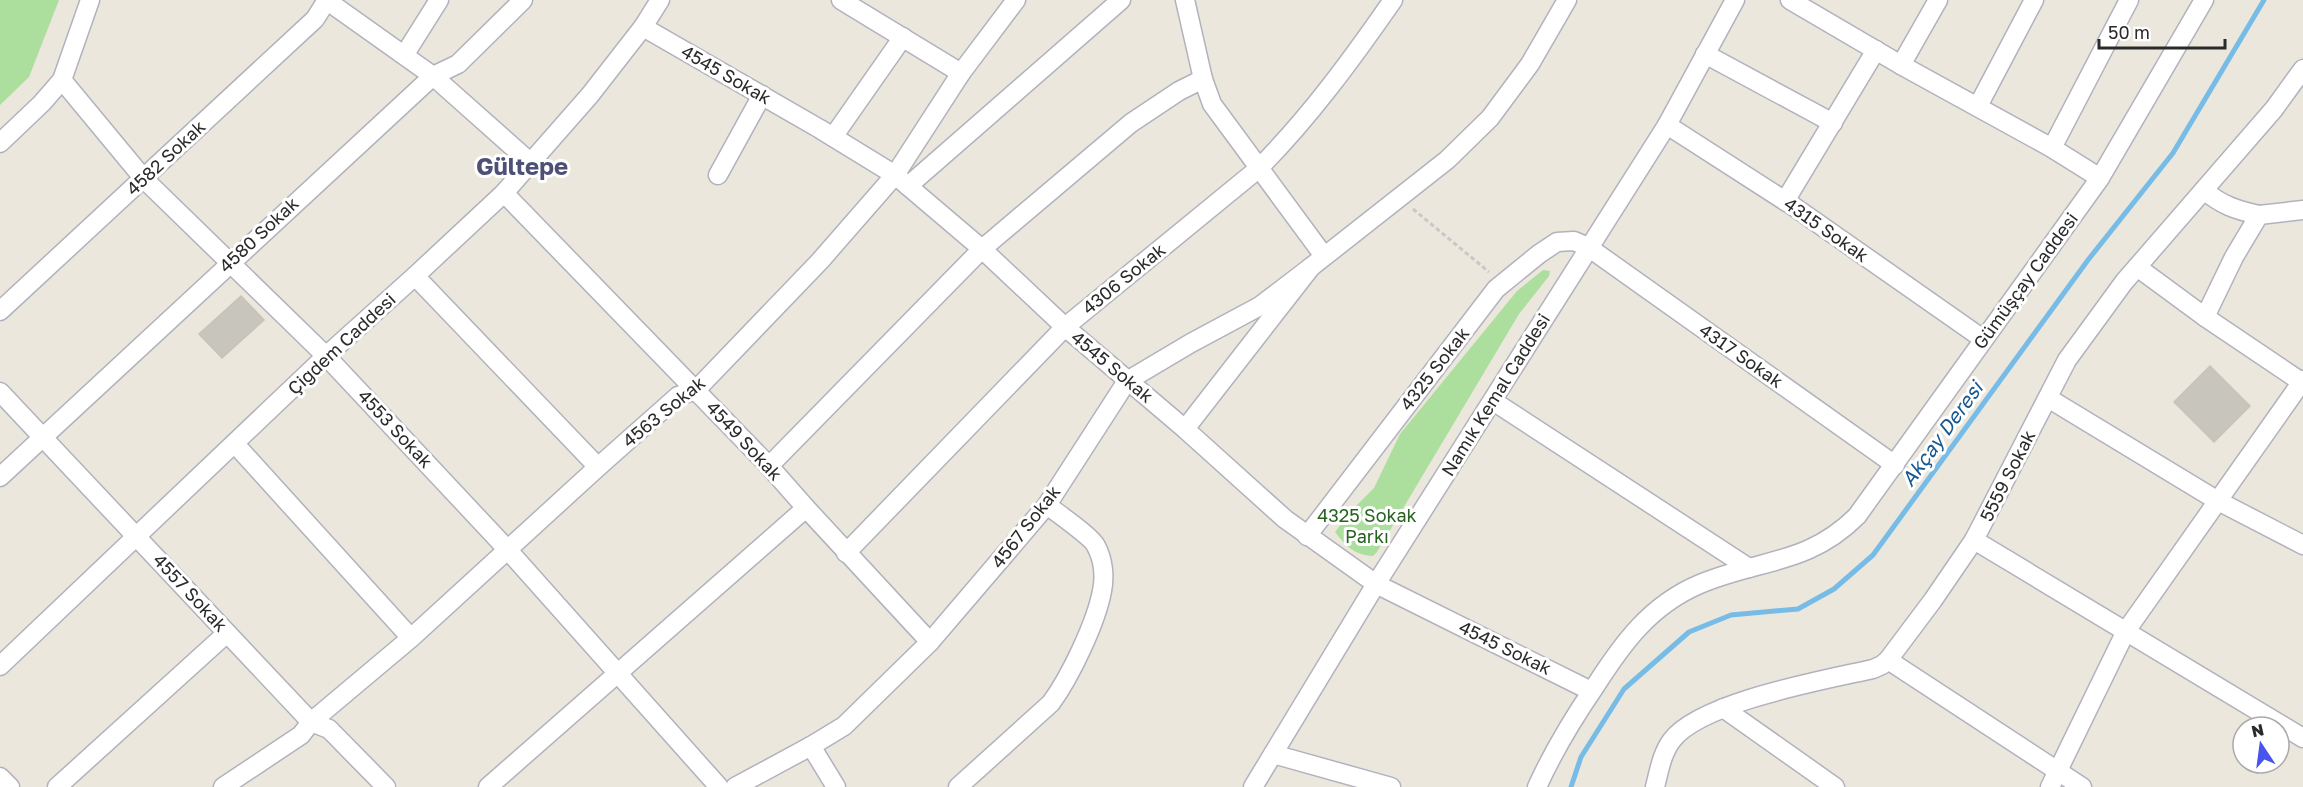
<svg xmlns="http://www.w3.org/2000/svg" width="2303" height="787" font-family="'Golos Text',sans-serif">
<rect width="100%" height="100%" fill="#ebe7dd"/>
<g fill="#acde9d">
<polygon points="0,0 59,0 29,77 0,105"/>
<path d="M1543 270 1550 271 1549 276 1519 314 1377 552 1373 556C1354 555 1346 546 1335 532L1352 510 1374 488 1400 434 1517 291Z"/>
</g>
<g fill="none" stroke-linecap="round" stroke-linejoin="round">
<polyline stroke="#77bce6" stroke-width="5" points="1571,787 1581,757 1624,689 1689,632 1731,615 1798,609 1834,589 1873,555 2088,260 2173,153 2264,0"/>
</g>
<g fill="#c7c5bc" stroke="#c7c3b7" stroke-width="1.5">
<polygon points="241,296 264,320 222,358 199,334"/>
<polygon points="2210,366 2250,406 2214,442 2174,402"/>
</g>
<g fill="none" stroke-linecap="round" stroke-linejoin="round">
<g stroke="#b1b2bd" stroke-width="21">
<g id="minor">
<polyline points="326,0 433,76 531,163"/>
<polyline points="841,0 961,73"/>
<polyline points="1185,0 1203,79 1212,104 1324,256"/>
<polyline points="1790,0 1901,65 2052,148 2100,178"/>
<polyline points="643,27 820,129 895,175 982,249 1065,327 1185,429 1285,519 1376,584 1591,691"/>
<polyline points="405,54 439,0"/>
<polyline points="1705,54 1833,123"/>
<polyline points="1901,65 1938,0"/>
<polyline points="62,80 144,179 326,356 507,549 719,787"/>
<polyline points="1978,106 2034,0"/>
<polyline points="1667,125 1793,206 1983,339"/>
<polyline points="833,137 903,37"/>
<polyline points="0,143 42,103 62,80 90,0"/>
<polyline points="2052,148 2129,0"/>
<polyline points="718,175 762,95"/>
<polyline points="908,186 1121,0"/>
<path d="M2204 190C2221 205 2236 210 2259 215"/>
<polyline points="504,193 769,466 806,508 930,642"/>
<polyline points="1785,201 1876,50"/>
<polyline points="2137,267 2205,317 2303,383"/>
<polyline points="415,276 598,467"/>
<polyline points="0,311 315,19 327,0"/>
<polyline points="2205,317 2234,257 2259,215 2303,210"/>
<polyline points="0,392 311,722 329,729 386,787"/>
<polyline points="2048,398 2218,501 2303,545"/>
<polyline points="1493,401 1749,568"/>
<polyline points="1185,429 1311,267 1447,160 1490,118 1530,64 1567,0"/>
<polyline points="235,444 411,638"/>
<polyline points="769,466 982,249 1131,123 1179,91 1203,79"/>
<polyline points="0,477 433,76 458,64 523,0"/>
<polyline points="1307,536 1496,289 1539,254 1557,242 1574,241 1588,247 1895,465"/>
<polyline points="1974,540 2303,738"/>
<path d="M846 553 1065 327 1258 169C1309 118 1352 59 1393 0"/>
<polyline points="1888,660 2082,787"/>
<polyline points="0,666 326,356 415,276 504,193 590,95 643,27 660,0"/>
<polyline points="1723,708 1835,787"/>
<polyline points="811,746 836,787"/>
<polyline points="1273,754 1391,787"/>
<polyline points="0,777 10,787"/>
<polyline points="57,787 227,633"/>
<polyline points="223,787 301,735 311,722 411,638 598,467 678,396 696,390 820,261 895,175 961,73 1016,0"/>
<polyline points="488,787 806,508"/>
<polyline points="735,787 811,746 844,726 930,642 1047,505 1127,381 1191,343 1260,306 1311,267"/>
<path d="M958 787 1051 703C1070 677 1096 623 1102 591 1105 576 1103 559 1096 546 1092 537 1057 513 1047 505"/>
<polyline points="1253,787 1376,584 1667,125 1735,0"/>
<path d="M1537 787C1553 752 1572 720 1594 688 1622 644 1650 605 1700 584 1759 559 1808 565 1857 516L2100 178 2204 0"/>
<path d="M1655 787C1659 771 1662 753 1672 740 1701 702 1824 680 1873 669L1882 665 1888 660 1933 600 1974 540 2067 360 2124 282 2274 109 2303 69"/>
<polyline points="2050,787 2126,631 2303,380"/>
</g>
</g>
<polyline stroke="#c8c8c8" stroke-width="3" stroke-dasharray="4.5 3" stroke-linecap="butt" points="1413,209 1489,272"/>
<use href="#minor" stroke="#fff" stroke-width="18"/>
</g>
<g text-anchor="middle" stroke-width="6" stroke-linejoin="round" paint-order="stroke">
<g font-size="18" fill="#2a2a2a" stroke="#fff">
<text transform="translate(726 75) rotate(30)" y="6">4545 Sokak</text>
<text transform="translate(166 158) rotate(-43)" y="6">4582 Sokak</text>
<text transform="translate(1826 230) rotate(35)" y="6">4315 Sokak</text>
<text transform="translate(259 235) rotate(-43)" y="6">4580 Sokak</text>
<text transform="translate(1124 279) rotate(-39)" y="6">4306 Sokak</text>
<text transform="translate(2026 281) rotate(-54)" y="6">Gümüşçay Caddesi</text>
<text transform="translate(342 344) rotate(-43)" y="6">Çiğdem Caddesi</text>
<text transform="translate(1741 356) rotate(35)" y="6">4317 Sokak</text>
<text transform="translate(1112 367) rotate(40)" y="6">4545 Sokak</text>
<text transform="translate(1435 369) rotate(-52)" y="6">4325 Sokak</text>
<text transform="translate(1496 395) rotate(-58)" y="6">Namık Kemal Caddesi</text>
<text transform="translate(664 412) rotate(-39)" y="6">4563 Sokak</text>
<text transform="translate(395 429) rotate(47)" y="6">4553 Sokak</text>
<text transform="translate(744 441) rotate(47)" y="6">4549 Sokak</text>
<text transform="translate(2008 476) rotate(-63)" y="6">5559 Sokak</text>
<text transform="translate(1026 527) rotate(-52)" y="6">4567 Sokak</text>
<text transform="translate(190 593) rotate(47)" y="6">4557 Sokak</text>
<text transform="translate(1505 648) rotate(26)" y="6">4545 Sokak</text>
</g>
<g font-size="18" fill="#25631f" stroke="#fff">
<text x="1367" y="522">4325 Sokak<tspan x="1367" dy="21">Parkı</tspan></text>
</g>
<g font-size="20" font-style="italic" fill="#165992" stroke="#fff">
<text transform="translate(1942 434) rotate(-54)" y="7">Akçay Deresi</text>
</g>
<g font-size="24" font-weight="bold" fill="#4e5078" stroke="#fff">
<text x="522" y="175">Gültepe</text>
</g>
</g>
<g transform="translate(2261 745) rotate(347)"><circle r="28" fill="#ffffff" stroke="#aaaaaa" stroke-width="1.5"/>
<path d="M0-4.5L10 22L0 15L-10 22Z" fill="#4854ee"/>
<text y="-9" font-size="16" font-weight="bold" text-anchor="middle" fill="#2a2a2a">N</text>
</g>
<path d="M2099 39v9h126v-9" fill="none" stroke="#2a2a2a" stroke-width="3"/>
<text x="2108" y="39" font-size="18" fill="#2a2a2a" stroke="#ffffff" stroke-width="4.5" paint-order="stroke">50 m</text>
</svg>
